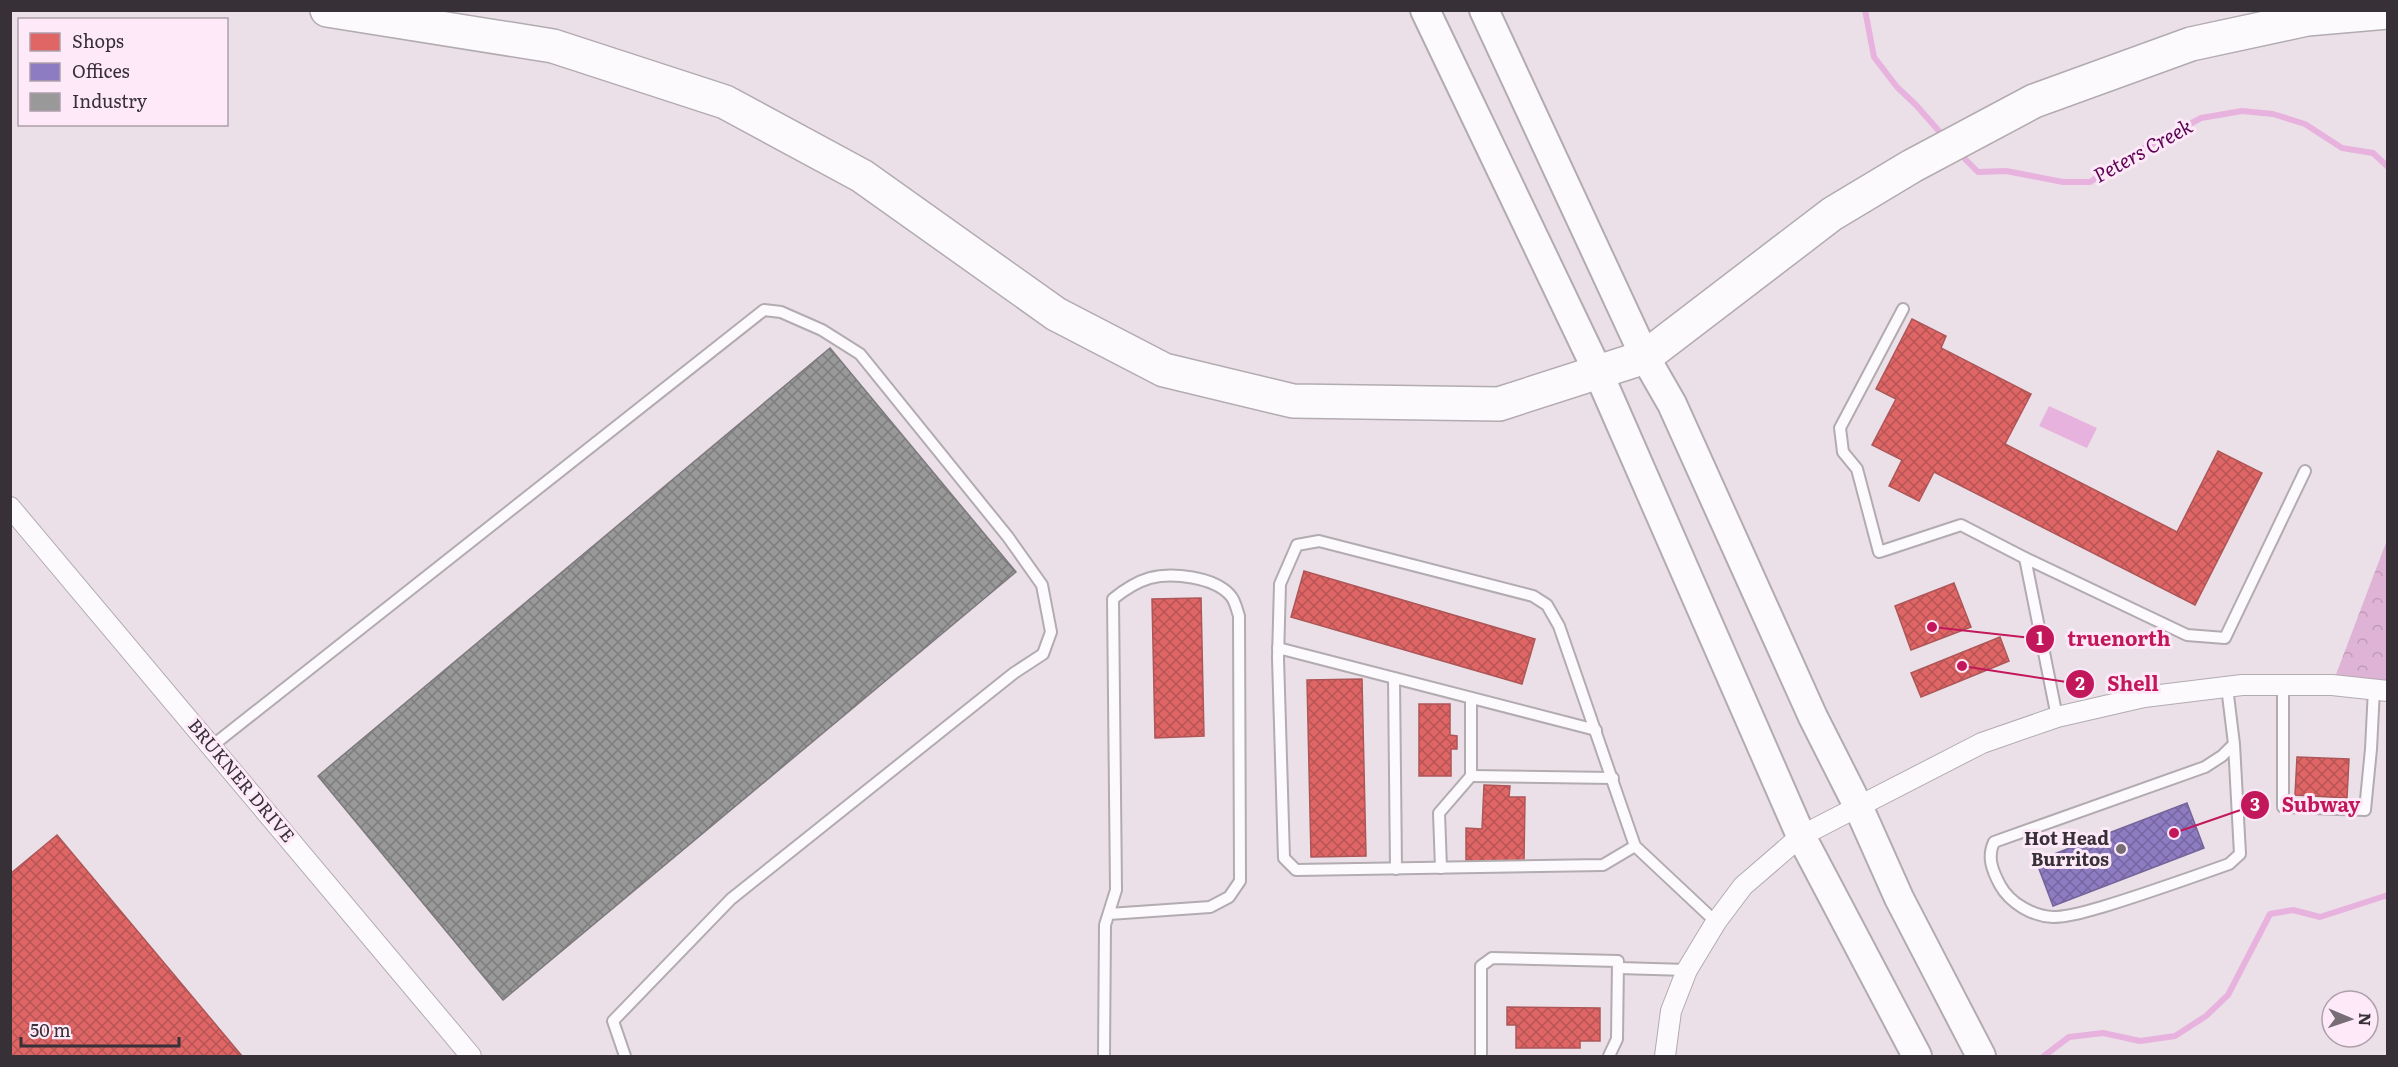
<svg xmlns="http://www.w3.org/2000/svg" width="2398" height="1067" font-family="Literata,serif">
<defs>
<pattern id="forest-crowns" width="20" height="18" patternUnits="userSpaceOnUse" patternTransform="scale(1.5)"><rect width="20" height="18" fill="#dfb3d6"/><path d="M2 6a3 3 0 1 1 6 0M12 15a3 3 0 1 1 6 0" fill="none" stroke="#c09ab8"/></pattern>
<pattern id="shops-cross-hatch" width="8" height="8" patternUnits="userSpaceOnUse" patternTransform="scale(1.5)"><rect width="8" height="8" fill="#e06666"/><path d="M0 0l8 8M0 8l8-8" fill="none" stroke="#b65455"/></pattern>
<pattern id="offices-cross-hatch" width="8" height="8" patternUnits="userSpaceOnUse" patternTransform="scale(1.5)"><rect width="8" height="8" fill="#8e7cc3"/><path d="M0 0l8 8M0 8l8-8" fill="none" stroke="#75669f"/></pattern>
<pattern id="industry-cross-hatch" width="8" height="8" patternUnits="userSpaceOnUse" patternTransform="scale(1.5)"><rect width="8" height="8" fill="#999"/><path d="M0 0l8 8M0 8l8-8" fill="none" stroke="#7e7d7e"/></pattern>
</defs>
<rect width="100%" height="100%" fill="#ebe0e8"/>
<polygon fill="url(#forest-crowns)" points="2387,540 2387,691 2332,685"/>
<polygon fill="#e8b2de" points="2049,406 2097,428 2087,448 2039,426"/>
<g fill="url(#shops-cross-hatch)" stroke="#ad5658" stroke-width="1.5">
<polygon points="1912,319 1946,336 1941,348 2031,394 2005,444 2177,532 2218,451 2262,473 2195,605 1934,472 1919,501 1889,486 1902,460 1872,445 1896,399 1876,389"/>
<polygon points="1304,571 1535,639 1522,684 1291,617"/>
<polygon points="1954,583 1971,627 1911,650 1895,606"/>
<polygon points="1201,598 1204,736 1155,738 1152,599"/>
<polygon points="2000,637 2009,661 1921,697 1911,673"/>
<polygon points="1362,679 1366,856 1311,857 1307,680"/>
<polygon points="1419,704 1450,704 1450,735 1457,736 1457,749 1451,749 1451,776 1419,776"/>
<polygon points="2297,757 2349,759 2347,798 2295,795"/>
<polygon points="1484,785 1510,786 1509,797 1525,797 1524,862 1466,861 1466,828 1482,829"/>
<polygon points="57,835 242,1056 10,1056 10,874"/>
<polygon points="1507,1007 1600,1008 1600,1041 1580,1041 1580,1048 1516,1048 1516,1025 1507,1025"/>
</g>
<polygon fill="url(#offices-cross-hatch)" stroke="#746599" stroke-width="1.5" points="2187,803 2204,848 2053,906 2036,861"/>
<polygon fill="url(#industry-cross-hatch)" stroke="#7c7a7b" stroke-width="1.5" points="830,348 1016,572 503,1000 318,776"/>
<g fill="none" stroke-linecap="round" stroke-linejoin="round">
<g stroke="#e8b2de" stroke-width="6">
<polyline points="1865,10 1874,57 1897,87 1916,105 1945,138"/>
<polyline points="1958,152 1978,172 2006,171 2063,182 2090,182 2128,157 2201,118 2242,111 2273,114 2305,124 2342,148 2373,153 2388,167"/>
<polyline points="2044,1056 2069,1037 2103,1033 2140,1041 2175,1036 2206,1016 2228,995 2270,914 2293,910 2320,917 2388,895"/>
</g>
<g stroke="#b2abb0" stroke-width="14">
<g id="service">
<polyline points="1903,309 1840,428 1843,452 1857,469 1879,552 1961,525 2025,558"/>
<polyline points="1278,648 1596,730"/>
<polyline points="1394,678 1396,869"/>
<polyline points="2283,685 2283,807 2365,810 2371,749 2374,689"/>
<path d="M2227 687 2234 744 2222 756 2205 767 1994 842C1987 857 1992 870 2000 885 2010 903 2032 916 2053 917 2070 917 2087 911 2102 907 2145 894 2187 879 2229 864L2240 854 2234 744"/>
<polyline points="2057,717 2025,558 2187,635 2225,638 2305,471"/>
<polyline points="212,746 764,310 781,312 822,330 860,354 1008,537 1042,585 1051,632 1043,654 1014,673 731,899 613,1021 625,1056"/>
<polyline points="1471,776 1613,778"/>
<polyline points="1635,846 1603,865 1296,870 1284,858 1278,658 1280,584 1297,545 1319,541 1533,596 1547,605 1559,626 1635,846 1716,922"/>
<polyline points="1441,868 1439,813 1471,776 1471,698"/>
<polyline points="1619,968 1687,970"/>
<path d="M1104 1056 1105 925 1116 890 1113 599C1124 590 1136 582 1150 578 1172 572 1214 577 1230 595 1235 600 1237 610 1239 616L1240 881 1229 897 1210 907 1109 914"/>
<polyline points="1481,1056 1481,966 1492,958 1618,961 1617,1039 1609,1056"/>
</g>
</g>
<g stroke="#b2abb0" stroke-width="22">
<g id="minor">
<polyline points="10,507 471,1056"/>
<polyline points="1665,1056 1671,1011 1687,970 1716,922 1743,886 1801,836 1982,743 2057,717 2144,697 2242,685 2332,685 2388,691"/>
</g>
</g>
<g stroke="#b2abb0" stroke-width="32">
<g id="secondary">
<polyline points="1425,10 1598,372 1801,836 1917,1056"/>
<polyline points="1484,10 1645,357 1672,404 1813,717 1858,806 1899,898 1981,1056"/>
</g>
</g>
<g stroke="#b2abb0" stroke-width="36">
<polyline id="motorway" points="327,10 553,46 725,102 862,176 1056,314 1164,370 1293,401 1499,404 1645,357 1832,214 1912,166 2034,101 2191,44 2307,19 2388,12"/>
</g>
<use href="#service" stroke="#fcfafc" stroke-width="10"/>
<use href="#minor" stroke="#fcfafc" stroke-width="20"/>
<use href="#secondary" stroke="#fcfafc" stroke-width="28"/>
<use href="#motorway" stroke="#fcfafc" stroke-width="33"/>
</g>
<circle fill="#766e74" stroke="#fde9f8" stroke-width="2" cx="2121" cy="849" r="6"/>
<g text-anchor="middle" stroke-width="6" stroke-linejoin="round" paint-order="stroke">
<g font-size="18" fill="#373036" stroke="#fde9f8">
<text transform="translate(241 781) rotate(50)" y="6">BRUKNER DRIVE</text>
</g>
<g font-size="18" font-weight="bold" fill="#373036" stroke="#fde9f8" text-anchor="end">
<text x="2109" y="845">Hot Head<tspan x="2109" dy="21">Burritos</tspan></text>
</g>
<g font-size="20" font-style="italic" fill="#5c0153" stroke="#fde9f8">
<text transform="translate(2143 151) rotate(-29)" y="7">Peters Creek</text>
</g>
</g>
<path fill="none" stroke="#c2185b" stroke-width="2" d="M1932 627L2040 639M1962 666L2080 684M2174 833L2255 805"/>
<g fill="#c2185b" stroke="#fde9f8" stroke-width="2">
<circle cx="1932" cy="627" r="6"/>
<circle cx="1962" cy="666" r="6"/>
<circle cx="2174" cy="833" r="6"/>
<circle cx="2040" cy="639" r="15"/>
<circle cx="2080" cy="684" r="15"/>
<circle cx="2255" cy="805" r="15"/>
</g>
<g font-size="18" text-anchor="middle" font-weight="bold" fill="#fff">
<text x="2040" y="645">1</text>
<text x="2080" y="690">2</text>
<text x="2255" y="811">3</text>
</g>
<g font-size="20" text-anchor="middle" font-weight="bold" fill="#c2185b" stroke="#fde9f8" stroke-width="6" stroke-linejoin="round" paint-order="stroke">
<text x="2119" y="646">truenorth</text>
<text x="2133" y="691">Shell</text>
<text x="2321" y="812">Subway</text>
</g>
<rect width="2398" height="1067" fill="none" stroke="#373036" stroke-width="24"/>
<rect x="18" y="18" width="210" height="108" fill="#fde9f8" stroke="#ae9faa" stroke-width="1.5"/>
<rect x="30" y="33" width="30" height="18" fill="#e06666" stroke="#ae9faa" stroke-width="1.5"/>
<text x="72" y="48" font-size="18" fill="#373036">Shops</text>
<rect x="30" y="63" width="30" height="18" fill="#8e7cc3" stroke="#ae9faa" stroke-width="1.5"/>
<text x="72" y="78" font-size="18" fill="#373036">Offices</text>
<rect x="30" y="93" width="30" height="18" fill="#999999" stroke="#ae9faa" stroke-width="1.5"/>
<text x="72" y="108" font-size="18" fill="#373036">Industry</text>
<g transform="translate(2350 1019) rotate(92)"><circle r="28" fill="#fde9f8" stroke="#ae9faa" stroke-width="1.5"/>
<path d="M0-4.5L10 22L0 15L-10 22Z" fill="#766e74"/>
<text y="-9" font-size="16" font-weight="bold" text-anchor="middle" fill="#373036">N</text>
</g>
<path d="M21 1037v9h158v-9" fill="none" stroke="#373036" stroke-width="3"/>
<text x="30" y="1037" font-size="18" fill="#373036" stroke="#fde9f8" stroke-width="4.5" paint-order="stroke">50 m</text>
</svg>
